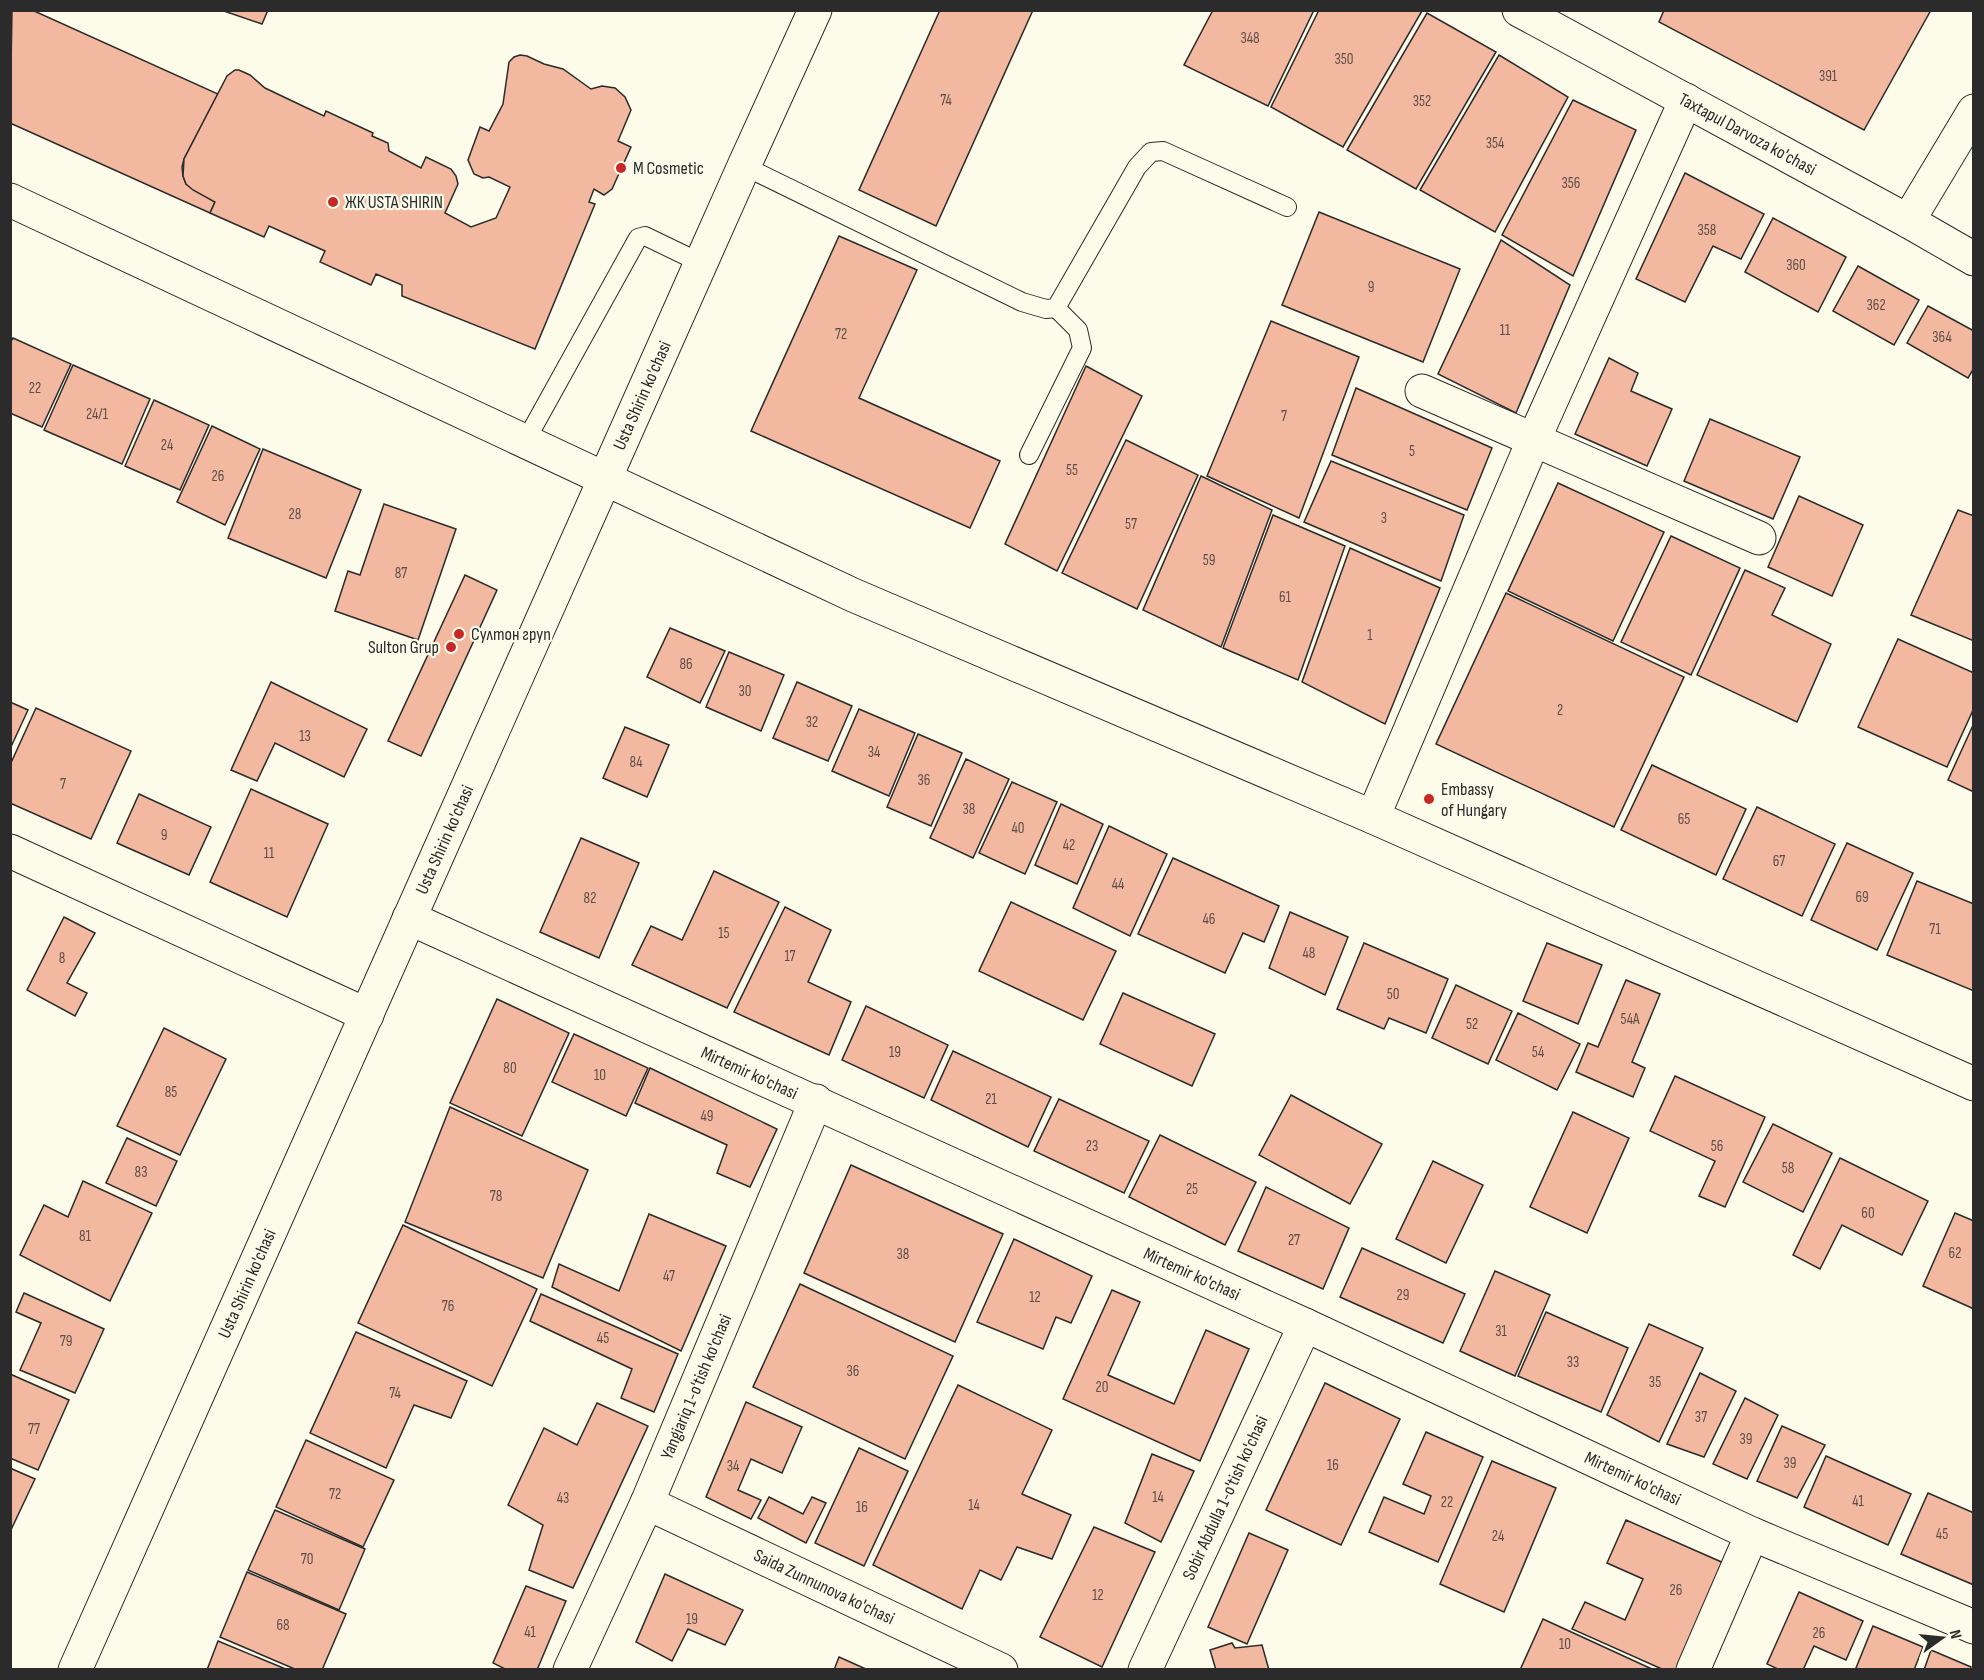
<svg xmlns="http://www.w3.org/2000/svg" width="1984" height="1680" font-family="'Sofia Sans Condensed',sans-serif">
<rect width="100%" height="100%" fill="#fdfbea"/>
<g fill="#f2b8a0" stroke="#2b2b2b" stroke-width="1.5">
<polygon points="12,10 32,10 218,94 184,159 182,167 183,176 186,184 215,202 210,213 10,123"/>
<polygon points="221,10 268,10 262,24"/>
<polygon points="940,10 1033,10 936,226 859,190"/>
<polygon points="1213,10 1314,10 1268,106 1184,65"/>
<polygon points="1319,10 1422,11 1343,147 1271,107"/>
<polygon points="1664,10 1931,10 1864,130 1659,22"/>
<polygon points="1427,13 1496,52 1416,189 1347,150"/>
<polygon points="520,55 527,56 544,64 563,69 591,89 602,86 615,88 625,97 631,110 618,141 631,147 612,189 604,195 594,189 589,202 595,204 535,349 402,296 402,285 376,274 371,285 320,262 325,251 269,226 264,237 210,213 215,202 193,190 186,184 183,176 184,159 227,76 235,70 239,70 250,75 265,88 307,108 324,116 326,111 373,133 372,136 388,143 389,151 421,168 426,157 451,169 456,176 458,184 445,213 471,227 496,218 510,187 489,177 483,178 474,174 468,160 480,127 489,131 503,104 509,62 514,57"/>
<polygon points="1499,55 1568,97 1495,232 1420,190"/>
<polygon points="1573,100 1636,130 1573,276 1502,235"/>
<polygon points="1685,173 1764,214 1741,259 1713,246 1685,302 1636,279"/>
<polygon points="1319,212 1460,269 1423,362 1282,305"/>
<polygon points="1773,218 1846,257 1818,312 1745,272"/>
<polygon points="839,236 917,270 859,398 1000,461 970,528 751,431"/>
<polygon points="1501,240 1570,285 1516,413 1438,374"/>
<polygon points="1858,266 1919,300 1894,345 1833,311"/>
<polygon points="1928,306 1974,331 1974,368 1968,378 1907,343"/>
<polygon points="1271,321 1359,357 1299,518 1207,476"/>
<polygon points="13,338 71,364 42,427 10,413 10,343"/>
<polygon points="1609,358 1638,373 1631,391 1672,409 1647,466 1575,434"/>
<polygon points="73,365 150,399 122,464 44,430"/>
<polygon points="1086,366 1142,396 1057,571 1005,544"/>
<polygon points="1356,388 1492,448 1467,510 1332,455"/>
<polygon points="154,400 209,425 180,490 125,466"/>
<polygon points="1710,419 1800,457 1773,519 1684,481"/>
<polygon points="212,426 260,449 225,525 177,502"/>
<polygon points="1126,440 1198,475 1137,609 1062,573"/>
<polygon points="263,449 361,490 326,578 228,538"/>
<polygon points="1331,461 1464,515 1441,581 1304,522"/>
<polygon points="1201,476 1272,510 1221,647 1143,610"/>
<polygon points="1558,483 1664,532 1613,641 1508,591"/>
<polygon points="1799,496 1863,525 1832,596 1768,567"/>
<polygon points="384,504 456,529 418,640 335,611 348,571 360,575"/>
<polygon points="1958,510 1974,516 1974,641 1911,615"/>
<polygon points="1273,515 1345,546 1298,680 1223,648"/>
<polygon points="1671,536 1740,568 1691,675 1621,642"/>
<polygon points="1350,548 1440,588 1385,724 1302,682"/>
<polygon points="1745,570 1785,588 1772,615 1831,644 1797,722 1697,675"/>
<polygon points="465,575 497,590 421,756 388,741"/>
<polygon points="1506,593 1684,677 1614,827 1436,744"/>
<polygon points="670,628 725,651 700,703 647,677"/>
<polygon points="1898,639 1974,673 1974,708 1947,767 1858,727"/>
<polygon points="729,652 784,675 761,731 706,707"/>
<polygon points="271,682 367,729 344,777 275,743 257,781 231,770"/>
<polygon points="797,682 852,706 828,761 773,738"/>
<polygon points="10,702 28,710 10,749"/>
<polygon points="36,708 131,751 91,839 10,803 10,765"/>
<polygon points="859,709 915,733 889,796 832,771"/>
<polygon points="1974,723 1974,792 1948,780"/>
<polygon points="625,727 669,745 647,797 603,778"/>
<polygon points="918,734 962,753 931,826 887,807"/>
<polygon points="966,759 1009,779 973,858 930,838"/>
<polygon points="1652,765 1746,809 1716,875 1621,830"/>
<polygon points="1012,782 1057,802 1025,874 979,853"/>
<polygon points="251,789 328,824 287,917 210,882"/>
<polygon points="139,794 211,827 189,875 117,843"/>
<polygon points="1061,804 1103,824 1077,884 1035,865"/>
<polygon points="1757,807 1835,844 1802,916 1723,879"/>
<polygon points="1109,826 1167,854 1130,936 1073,908"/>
<polygon points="581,838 639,863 599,958 540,932"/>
<polygon points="1847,843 1913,873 1877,950 1811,920"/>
<polygon points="1173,858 1279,906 1264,942 1243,933 1225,973 1138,934"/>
<polygon points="714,871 779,902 727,1008 632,965 651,926 682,940"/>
<polygon points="1917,881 1974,904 1974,991 1887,955"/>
<polygon points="1011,902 1116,951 1083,1020 979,971"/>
<polygon points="785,907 831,930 808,982 851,1002 829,1055 734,1012"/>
<polygon points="1290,912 1348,937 1325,995 1269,968"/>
<polygon points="64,917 95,933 67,983 87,993 75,1016 27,990"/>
<polygon points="1364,943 1448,979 1426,1033 1389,1018 1384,1029 1337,1009"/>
<polygon points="1547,943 1602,965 1578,1024 1523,1001"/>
<polygon points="1626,980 1660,994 1632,1062 1645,1068 1633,1097 1576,1072 1588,1043 1598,1047"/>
<polygon points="1456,985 1512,1011 1488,1064 1432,1038"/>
<polygon points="1123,993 1215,1034 1192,1086 1100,1044"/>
<polygon points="497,999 569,1033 522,1136 450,1103"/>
<polygon points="866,1006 948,1045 924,1098 842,1060"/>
<polygon points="1518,1013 1580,1044 1557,1090 1496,1060"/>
<polygon points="164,1028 226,1059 180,1155 117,1126"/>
<polygon points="574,1034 648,1068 626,1116 552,1082"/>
<polygon points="953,1051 1051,1097 1028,1147 931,1100"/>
<polygon points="650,1068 777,1129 750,1187 717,1173 727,1145 635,1103"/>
<polygon points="1675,1076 1765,1117 1725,1207 1699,1196 1715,1161 1650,1131"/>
<polygon points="1291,1095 1382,1144 1350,1204 1259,1155"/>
<polygon points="1059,1099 1149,1141 1124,1193 1034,1151"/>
<polygon points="450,1107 588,1170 543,1278 405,1222"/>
<polygon points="1573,1112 1629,1138 1587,1233 1530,1207"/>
<polygon points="1773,1124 1832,1153 1803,1212 1743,1182"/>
<polygon points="1160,1135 1256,1182 1225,1245 1129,1197"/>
<polygon points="127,1138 177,1161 156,1206 106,1183"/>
<polygon points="1840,1158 1928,1201 1902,1255 1842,1225 1820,1269 1793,1255"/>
<polygon points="1433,1161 1483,1185 1446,1263 1396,1239"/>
<polygon points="851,1165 1003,1234 955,1342 804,1273"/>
<polygon points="83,1181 152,1213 110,1301 20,1255 44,1205 68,1217"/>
<polygon points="1266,1187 1349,1228 1323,1289 1238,1251"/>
<polygon points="1955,1213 1974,1221 1974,1309 1923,1286"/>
<polygon points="649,1214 726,1246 681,1351 552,1287 559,1264 619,1291"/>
<polygon points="403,1225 537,1289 492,1386 358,1323"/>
<polygon points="1014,1239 1092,1276 1071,1323 1056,1317 1043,1349 977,1322"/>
<polygon points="1362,1248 1465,1294 1443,1343 1340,1297"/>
<polygon points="1495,1271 1550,1295 1515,1376 1460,1351"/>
<polygon points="800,1284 953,1356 905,1459 753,1387"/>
<polygon points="1112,1290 1140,1302 1108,1375 1174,1404 1206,1330 1249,1349 1200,1461 1063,1399"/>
<polygon points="24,1293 104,1329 75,1393 20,1370 41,1323 16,1312"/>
<polygon points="541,1294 678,1354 654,1412 621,1398 632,1369 530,1321"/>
<polygon points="1546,1312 1628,1348 1601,1412 1518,1376"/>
<polygon points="1649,1324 1703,1348 1659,1442 1607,1415"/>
<polygon points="356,1332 467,1381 451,1418 414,1405 386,1468 310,1433"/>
<polygon points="1700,1373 1736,1391 1704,1457 1667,1444"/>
<polygon points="10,1374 69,1400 38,1470 10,1458"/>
<polygon points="1325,1383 1400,1419 1341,1545 1266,1510"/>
<polygon points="958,1385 1052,1430 1022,1494 1071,1515 1052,1559 1017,1547 1001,1580 980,1570 962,1609 873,1565"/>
<polygon points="1745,1398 1778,1415 1747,1479 1713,1464"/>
<polygon points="746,1402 802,1427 782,1473 751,1459 738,1490 761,1500 751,1519 706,1497"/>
<polygon points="597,1403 648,1426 573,1588 529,1570 543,1525 508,1505 544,1428 577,1445"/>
<polygon points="1782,1426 1825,1445 1797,1498 1757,1481"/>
<polygon points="1426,1432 1483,1457 1438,1562 1369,1532 1384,1497 1424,1514 1431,1496 1403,1484"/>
<polygon points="306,1440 394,1480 363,1547 276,1507"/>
<polygon points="859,1448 908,1471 864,1566 815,1543"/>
<polygon points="1152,1454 1194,1471 1161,1542 1125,1523"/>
<polygon points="1826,1456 1911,1494 1888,1545 1804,1507"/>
<polygon points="1492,1461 1556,1488 1504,1612 1440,1584"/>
<polygon points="10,1468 35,1479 10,1532"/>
<polygon points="1928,1493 1974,1513 1974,1585 1901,1554"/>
<polygon points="769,1497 803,1514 812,1497 826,1503 806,1543 758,1518"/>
<polygon points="275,1510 365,1549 339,1610 248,1570"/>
<polygon points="1626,1520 1726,1564 1680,1670 1664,1670 1572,1629 1585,1602 1625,1620 1643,1579 1607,1563"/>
<polygon points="1094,1527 1155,1552 1102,1667 1040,1637"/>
<polygon points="1249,1533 1288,1550 1247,1644 1208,1627"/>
<polygon points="247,1572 346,1614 322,1670 297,1670 220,1637"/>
<polygon points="665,1574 743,1610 725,1645 688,1629 672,1661 636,1642"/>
<polygon points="526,1586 566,1601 537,1670 507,1670 493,1663"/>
<polygon points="1799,1592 1863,1621 1846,1660 1814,1646 1803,1670 1780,1670 1767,1664"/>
<polygon points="1543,1619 1654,1670 1520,1670"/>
<polygon points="1873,1626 1923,1647 1914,1670 1860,1670 1856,1668"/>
<polygon points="218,1641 288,1670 207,1670"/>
<polygon points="1232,1643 1235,1648 1262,1645 1269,1670 1216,1670 1210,1650"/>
<polygon points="1931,1650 1971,1667 1970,1670 1924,1670"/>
<polygon points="839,1657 868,1670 834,1670"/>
</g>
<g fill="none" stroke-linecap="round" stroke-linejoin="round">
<g stroke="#2b2b2b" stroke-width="20">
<g id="service">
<polyline points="744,166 1022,302 1046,309 1056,308 1137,167 1151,152 1163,151 1287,207"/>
<polyline points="525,442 638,238 645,236 701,263"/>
<polyline points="1029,455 1082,348 1078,330 1056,308"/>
</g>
</g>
<g stroke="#2b2b2b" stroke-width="35">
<g id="minor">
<path id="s1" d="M1519 10 1908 221 1974 259"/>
<polyline points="1908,221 1974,111"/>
<polyline points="1422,391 1759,538"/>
<polyline points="1373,817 1534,439 1686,100"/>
<polyline points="10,851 367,1015"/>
<path id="s2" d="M409 918 1305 1325 1752 1534 1974 1627"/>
<path id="s3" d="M647 1503 1001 1670"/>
<path id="s4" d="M570 1670 647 1503 816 1101"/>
<path id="s5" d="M1145 1670 1305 1325"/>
<polyline points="1693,1670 1752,1534"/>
</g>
</g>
<g stroke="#2b2b2b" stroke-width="35">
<polyline id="tertiary" points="10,200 853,595 1373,817 1974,1084"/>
</g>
<g stroke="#2b2b2b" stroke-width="35">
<g id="secondary">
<path id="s6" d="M75 1670 744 166 815 10"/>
</g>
</g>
<use href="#service" stroke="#fdfbea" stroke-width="18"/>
<use href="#minor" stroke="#fdfbea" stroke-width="33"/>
<use href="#tertiary" stroke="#fdfbea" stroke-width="33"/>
<use href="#secondary" stroke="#fdfbea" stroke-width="33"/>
</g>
<g fill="#c62828" stroke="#fdfbea" stroke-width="2">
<circle cx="621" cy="168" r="6"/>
<circle cx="333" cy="202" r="6"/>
<circle cx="459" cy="634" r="6"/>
<circle cx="451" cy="647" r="6"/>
<circle cx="1429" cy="799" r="6"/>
</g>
<g text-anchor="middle" stroke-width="4.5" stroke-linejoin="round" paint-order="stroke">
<g font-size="15" fill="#5d4e48">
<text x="1250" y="43">348</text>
<text x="1344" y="64">350</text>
<text x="1828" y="81">391</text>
<text x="946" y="105">74</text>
<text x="1422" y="106">352</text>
<text x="1495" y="148">354</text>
<text x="1571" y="188">356</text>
<text x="1707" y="235">358</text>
<text x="1796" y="270">360</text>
<text x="1371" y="292">9</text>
<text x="1876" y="310">362</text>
<text x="1505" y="335">11</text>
<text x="841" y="339">72</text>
<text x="1942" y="342">364</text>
<text x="35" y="393">22</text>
<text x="97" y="419">24/1</text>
<text x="1284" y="421">7</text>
<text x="167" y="450">24</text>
<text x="1412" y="456">5</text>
<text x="1072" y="475">55</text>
<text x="218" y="481">26</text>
<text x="295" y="519">28</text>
<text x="1384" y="523">3</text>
<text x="1131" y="529">57</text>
<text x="1209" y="565">59</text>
<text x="401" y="578">87</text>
<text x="1285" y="602">61</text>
<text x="1370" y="640">1</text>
<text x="686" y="669">86</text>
<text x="745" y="696">30</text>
<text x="1560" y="715">2</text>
<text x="812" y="727">32</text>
<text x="305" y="741">13</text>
<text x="874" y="757">34</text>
<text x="636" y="767">84</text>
<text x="924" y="785">36</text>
<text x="63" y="789">7</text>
<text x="969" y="814">38</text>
<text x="1684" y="824">65</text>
<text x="1018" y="833">40</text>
<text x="164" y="840">9</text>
<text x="1069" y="850">42</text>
<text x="269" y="858">11</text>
<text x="1779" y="866">67</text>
<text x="1118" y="889">44</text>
<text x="1862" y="902">69</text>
<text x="590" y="903">82</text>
<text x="1209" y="924">46</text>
<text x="1935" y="934">71</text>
<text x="724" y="938">15</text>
<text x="1309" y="958">48</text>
<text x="790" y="961">17</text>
<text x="62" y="963">8</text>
<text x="1393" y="999">50</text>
<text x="1630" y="1024">54A</text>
<text x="1472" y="1029">52</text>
<text x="895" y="1057">19</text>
<text x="1538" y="1057">54</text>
<text x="510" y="1073">80</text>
<text x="600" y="1080">10</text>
<text x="171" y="1097">85</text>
<text x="991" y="1104">21</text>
<text x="707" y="1121">49</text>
<text x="1092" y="1151">23</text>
<text x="1717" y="1151">56</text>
<text x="1788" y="1173">58</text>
<text x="141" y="1177">83</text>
<text x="1192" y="1194">25</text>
<text x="496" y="1201">78</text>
<text x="1868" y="1218">60</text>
<text x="85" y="1241">81</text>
<text x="1294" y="1245">27</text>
<text x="1955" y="1258">62</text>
<text x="903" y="1259">38</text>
<text x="669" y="1281">47</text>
<text x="1403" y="1300">29</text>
<text x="1035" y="1302">12</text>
<text x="448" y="1311">76</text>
<text x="1501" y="1336">31</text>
<text x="603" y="1343">45</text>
<text x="66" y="1346">79</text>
<text x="1573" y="1367">33</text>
<text x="853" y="1376">36</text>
<text x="1655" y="1387">35</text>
<text x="1102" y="1392">20</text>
<text x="395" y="1398">74</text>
<text x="1701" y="1422">37</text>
<text x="34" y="1434">77</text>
<text x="1746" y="1444">39</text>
<text x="1790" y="1468">39</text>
<text x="1333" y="1470">16</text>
<text x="733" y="1471">34</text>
<text x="335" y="1499">72</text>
<text x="1158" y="1502">14</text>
<text x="563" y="1503">43</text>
<text x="1858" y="1506">41</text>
<text x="1447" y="1507">22</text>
<text x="974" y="1510">14</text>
<text x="862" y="1512">16</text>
<text x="1942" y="1539">45</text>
<text x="1498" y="1541">24</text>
<text x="307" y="1564">70</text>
<text x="1676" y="1595">26</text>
<text x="1098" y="1600">12</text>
<text x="692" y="1624">19</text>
<text x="283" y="1630">68</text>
<text x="530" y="1637">41</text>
<text x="1819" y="1638">26</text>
<text x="1565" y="1649">10</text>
</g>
<g font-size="18" fill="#2b2b2b" stroke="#fdfbea">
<text dy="6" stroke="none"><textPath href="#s1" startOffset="260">Taxtapul Darvoza ko'chasi</textPath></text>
<text dy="6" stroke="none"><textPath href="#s6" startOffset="1395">Usta Shirin ko'chasi</textPath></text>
<text dy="6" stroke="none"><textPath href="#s6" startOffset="909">Usta Shirin ko'chasi</textPath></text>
<text dy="6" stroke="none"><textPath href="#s2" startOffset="374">Mirtemir ko'chasi</textPath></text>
<text dy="6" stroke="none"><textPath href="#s2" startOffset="860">Mirtemir ko'chasi</textPath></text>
<text dy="6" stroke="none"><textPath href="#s6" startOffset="423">Usta Shirin ko'chasi</textPath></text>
<text dy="6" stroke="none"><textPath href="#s4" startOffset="310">Yangiariq 1-o'tish ko'chasi</textPath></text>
<text dy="6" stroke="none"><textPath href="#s2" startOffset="1346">Mirtemir ko'chasi</textPath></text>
<text dy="6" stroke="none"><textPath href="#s5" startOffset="190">Sobir Abdulla 1-o'tish ko'chasi</textPath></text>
<text dy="6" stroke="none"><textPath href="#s3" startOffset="196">Saida Zunnunova ko'chasi</textPath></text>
</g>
<g font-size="18" fill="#2b2b2b" stroke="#fdfbea" text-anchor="start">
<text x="633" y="174">M Cosmetic</text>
<text x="345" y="208">ЖК USTA SHIRIN</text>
<text x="471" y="640">Султон груп</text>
<text x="439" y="653" text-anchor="end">Sulton Grup</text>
<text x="1441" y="795">Embassy<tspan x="1441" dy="21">of Hungary</tspan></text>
</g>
</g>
<rect width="1984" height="1680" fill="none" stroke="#2b2b2b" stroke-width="24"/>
<g transform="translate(1942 1638) rotate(75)" stroke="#fdfbea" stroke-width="4.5" paint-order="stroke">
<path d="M0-4.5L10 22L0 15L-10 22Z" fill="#2b2b2b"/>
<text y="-9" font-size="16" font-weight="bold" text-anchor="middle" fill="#2b2b2b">N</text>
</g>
</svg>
